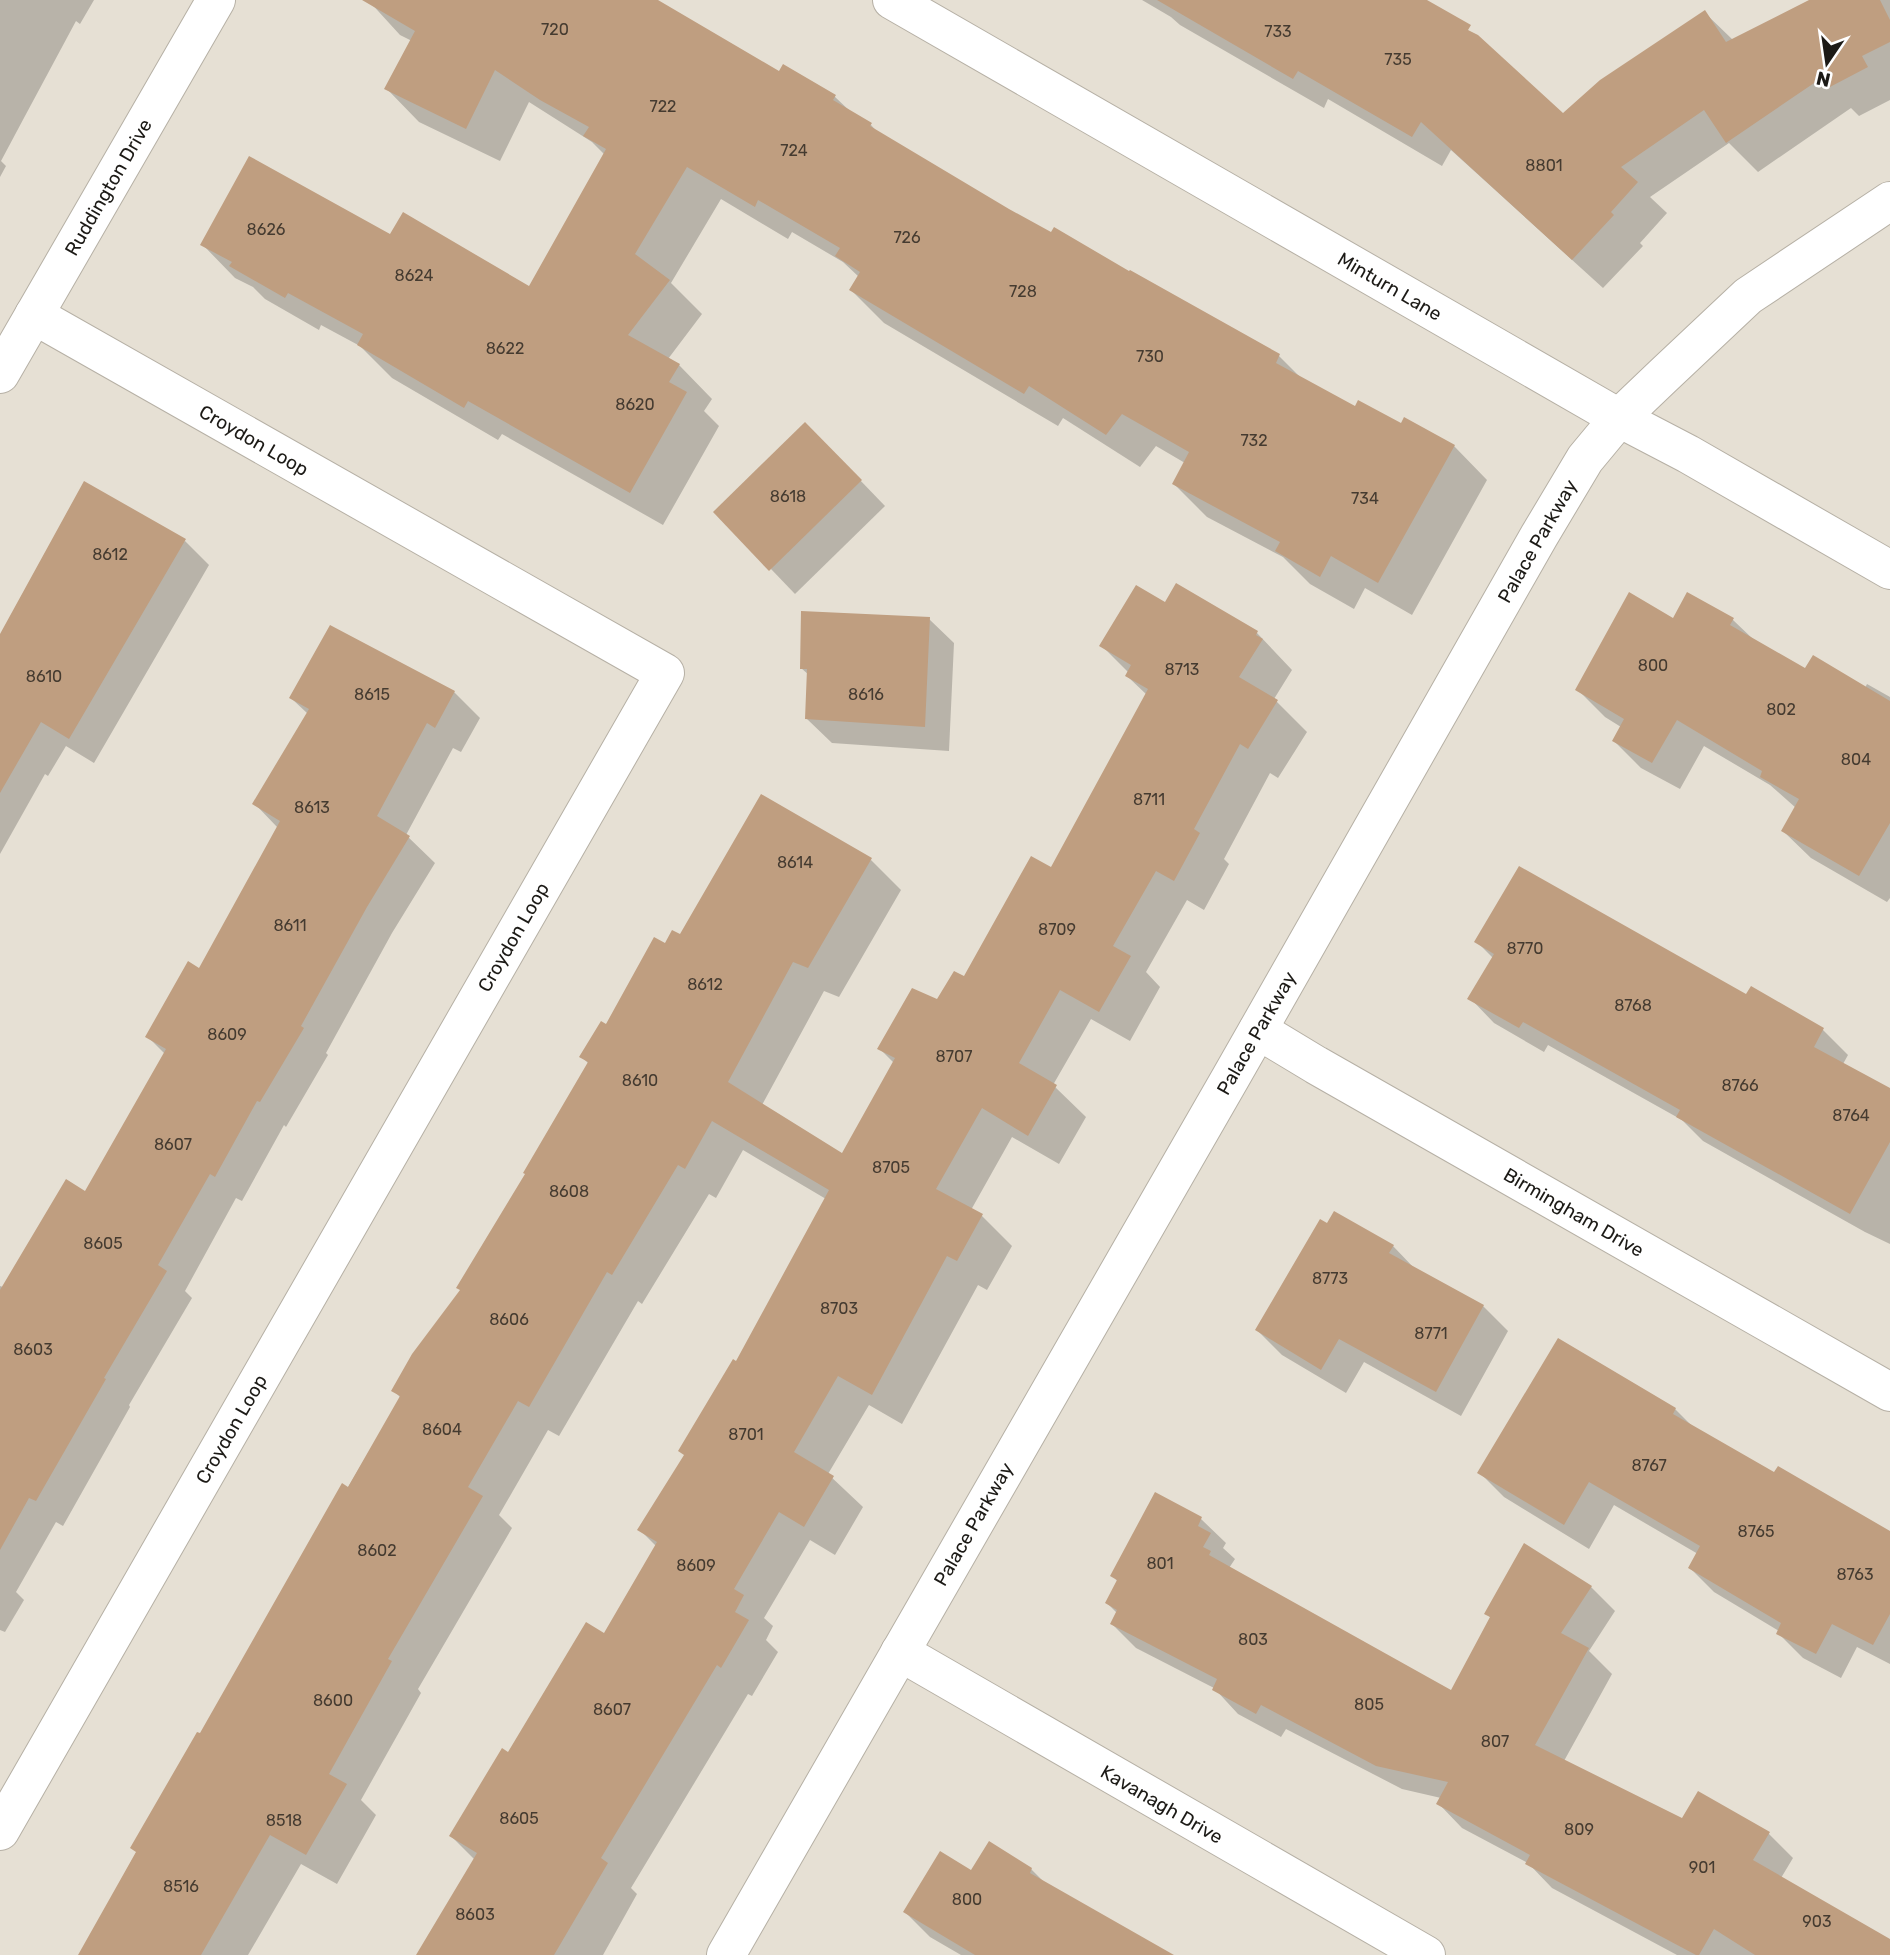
<svg xmlns="http://www.w3.org/2000/svg" width="1890" height="1955" font-family="Rubik,sans-serif">
<rect width="100%" height="100%" fill="#e6e0d4"/>
<g fill="#0003">
<polygon points="0,0 94,0 80,24 76,21 25,116 1,161 6,166 0,177"/>
<polygon points="368,0 647,0 779,73 834,96 853,114 871,125 880,135 1008,210 1279,356 1303,380 1356,408 1454,446 1487,480 1412,615 1365,588 1354,609 1310,584 1283,557 1207,517 1174,484 1185,463 1156,446 1140,467 1063,418 1058,426 884,323 851,290 859,277 843,262 792,232 788,239 721,199 671,283 702,314 668,359 679,365 712,399 704,411 719,426 663,525 502,434 498,440 392,378 360,346 321,325 319,330 265,299 253,287 235,278 202,244 391,237 530,288 605,155 592,142 529,102 500,161 419,122 386,88 412,41 400,35"/>
<polygon points="1142,0 1413,0 1563,116 1704,12 1733,40 1813,0 1890,0 1890,100 1859,116 1851,108 1758,172 1729,143 1650,197 1667,213 1640,243 1643,246 1603,288 1451,150 1442,166 1328,99 1324,108 1180,25 1171,17"/>
<polygon points="830,449 885,506 795,594 771,569"/>
<polygon points="185,541 209,565 94,763 66,746 48,776 45,774 0,854 0,636"/>
<polygon points="1165,605 1257,633 1292,670 1274,699 1307,732 1278,778 1270,773 1224,859 1229,864 1204,910 1187,900 1146,972 1160,987 1130,1041 1091,1019 1053,1085 1086,1117 1059,1164 1012,1137 971,1210 982,1216 1012,1246 987,1290 978,1285 902,1424 869,1405 828,1474 863,1507 835,1555 810,1540 764,1618 773,1626 766,1640 778,1652 752,1696 748,1694 631,1888 637,1894 603,1955 418,1955 475,1860 451,1836 509,1754 604,1635 657,1547 640,1530 686,1456 826,1199 743,1150 716,1198 709,1194 642,1304 638,1301 559,1436 548,1430 499,1515 512,1528 418,1689 421,1693 361,1800 376,1815 337,1884 301,1864 248,1955 80,1955 200,1736 401,1398 394,1391 461,1291 589,1064 582,1057 665,945 680,936 871,860 901,890 839,997 824,991 762,1105 843,1155 894,1063 879,1048 964,978 1052,870 1147,695 1127,676 1129,673 1102,646"/>
<polygon points="929,619 954,643 949,751 832,743 807,719 809,675 801,668"/>
<polygon points="1673,620 1733,620 1754,640 1805,671 1865,688 1867,684 1890,697 1890,898 1887,902 1811,858 1783,831 1796,808 1770,785 1704,746 1680,789 1641,768 1614,741 1621,727 1605,717 1577,689"/>
<polygon points="454,692 480,718 461,752 453,748 406,835 435,863 392,933 326,1053 328,1055 286,1127 284,1125 242,1201 236,1198 185,1291 192,1298 129,1405 130,1407 63,1526 56,1522 16,1592 24,1600 5,1632 0,1630 0,1286 3,1287 86,1193 165,1054 147,1036 200,970 278,828 254,803 308,714 291,698"/>
<polygon points="1476,941 1747,997 1751,988 1823,1030 1848,1055 1843,1064 1890,1090 1890,1244 1865,1232 1703,1141 1682,1120 1548,1045 1544,1052 1494,1023 1470,998 1493,958"/>
<polygon points="1393,1246 1415,1269 1483,1306 1508,1331 1461,1416 1364,1362 1346,1393 1282,1355 1257,1330"/>
<polygon points="1675,1409 1694,1428 1775,1474 1890,1533 1890,1664 1857,1647 1841,1678 1803,1658 1778,1633 1779,1631 1714,1592 1690,1568 1698,1554 1614,1505 1589,1549 1504,1497 1479,1472"/>
<polygon points="1201,1519 1226,1543 1223,1548 1235,1559 1229,1568 1451,1692 1491,1618 1487,1614 1591,1587 1615,1611 1589,1651 1612,1674 1564,1761 1682,1820 1769,1834 1793,1858 1781,1878 1890,1941 1890,1955 1677,1955 1552,1888 1528,1863 1462,1828 1438,1803 1441,1798 1402,1789 1286,1729 1281,1737 1238,1714 1214,1688 1136,1648 1112,1624 1117,1613 1107,1603 1118,1582 1112,1575"/>
<polygon points="1031,1869 1046,1884 1133,1955 961,1955 930,1937 905,1912 972,1873"/>
</g>
<g fill="#bf9e80">
<polygon points="362,0 658,0 779,71 783,64 836,95 833,100 872,123 870,126 1009,209 1051,232 1054,227 1129,271 1130,270 1280,354 1276,363 1355,406 1358,400 1401,423 1404,417 1455,445 1378,583 1331,556 1320,577 1275,551 1280,542 1172,484 1189,452 1122,414 1106,435 1029,386 1024,394 849,290 860,272 835,256 840,248 758,200 755,207 687,167 635,254 670,280 628,335 680,364 669,382 687,392 630,493 468,401 464,408 357,345 363,334 288,293 285,298 229,266 232,262 200,245 249,156 390,234 403,212 529,286 606,149 583,136 589,127 540,100 495,70 466,129 384,89 415,31"/>
<polygon points="1157,0 1427,0 1471,25 1468,30 1478,35 1563,113 1600,80 1705,10 1726,42 1809,0 1880,0 1890,20 1890,42 1862,56 1868,67 1828,88 1823,77 1726,143 1704,110 1621,167 1638,182 1611,212 1614,215 1572,260 1421,122 1412,137 1298,71 1293,79"/>
<polygon points="805,422 862,480 769,571 713,512"/>
<polygon points="84,481 186,539 69,739 41,722 0,793 0,634"/>
<polygon points="1176,583 1258,631 1256,635 1263,639 1239,677 1278,700 1248,749 1240,744 1194,829 1200,833 1174,881 1156,871 1113,946 1131,956 1099,1012 1060,990 1019,1063 1057,1085 1028,1136 982,1108 936,1189 983,1214 957,1261 947,1256 872,1395 838,1376 794,1452 834,1476 804,1527 779,1512 734,1589 744,1595 735,1612 749,1620 721,1668 717,1665 601,1858 608,1863 554,1955 416,1955 477,1853 449,1836 502,1748 508,1752 586,1622 604,1633 657,1542 637,1530 684,1455 678,1451 733,1359 736,1361 829,1190 712,1121 685,1169 678,1165 612,1275 607,1272 529,1407 518,1401 468,1487 483,1496 388,1659 392,1661 329,1774 347,1784 306,1855 270,1835 201,1955 78,1955 136,1852 130,1848 197,1732 200,1733 342,1483 348,1487 400,1396 391,1391 412,1354 460,1290 456,1288 525,1174 523,1173 588,1062 579,1057 601,1021 606,1024 654,937 665,943 672,930 680,934 761,794 872,858 808,968 793,962 728,1082 842,1153 895,1058 877,1049 912,988 937,999 954,971 964,976 1031,856 1051,867 1148,689 1125,676 1131,665 1099,646 1136,585 1165,602"/>
<polygon points="1629,592 1673,618 1687,592 1734,618 1730,625 1805,668 1813,655 1890,701 1890,823 1859,876 1781,831 1799,799 1760,777 1762,771 1677,720 1652,763 1612,741 1624,719 1575,690"/>
<polygon points="801,611 930,617 925,727 805,719 807,669 800,669"/>
<polygon points="330,625 455,691 435,728 427,723 377,816 410,836 367,907 301,1026 304,1028 260,1102 257,1101 215,1177 210,1174 158,1265 167,1271 104,1378 106,1379 36,1501 29,1498 0,1550 0,1290 66,1179 85,1191 166,1049 145,1037 188,961 199,968 280,821 252,804 309,709 289,698"/>
<polygon points="1519,866 1746,994 1751,986 1824,1028 1814,1047 1890,1088 1890,1142 1850,1214 1676,1117 1680,1110 1523,1022 1519,1028 1467,999 1494,954 1474,942"/>
<polygon points="1334,1211 1394,1245 1389,1253 1484,1305 1436,1392 1339,1339 1321,1370 1255,1330 1320,1219 1327,1223"/>
<polygon points="1558,1338 1676,1408 1673,1414 1774,1472 1778,1466 1890,1531 1890,1614 1873,1645 1832,1624 1816,1654 1776,1634 1781,1623 1688,1568 1700,1546 1589,1482 1564,1525 1477,1473"/>
<polygon points="1155,1492 1202,1517 1198,1526 1211,1533 1203,1547 1211,1551 1209,1555 1451,1690 1490,1617 1484,1614 1524,1543 1592,1586 1561,1633 1589,1648 1535,1745 1682,1818 1698,1791 1770,1832 1753,1860 1890,1939 1890,1955 1755,1955 1714,1929 1699,1955 1696,1955 1525,1864 1530,1855 1436,1804 1448,1782 1376,1766 1261,1705 1256,1714 1212,1690 1217,1679 1110,1624 1117,1610 1105,1603 1117,1580 1110,1576"/>
<polygon points="989,1841 1032,1868 1030,1873 1174,1955 975,1955 903,1912 940,1851 971,1870"/>
</g>
<g fill="none" stroke-linecap="round" stroke-linejoin="round">
<g stroke="#b6b0a5" stroke-width="40">
<g id="minor">
<polyline points="892,0 1619,418 1688,454 1890,570"/>
<polyline points="0,374 216,0"/>
<polyline points="1258,1030 1316,1065 1890,1392"/>
<polyline points="900,1652 1426,1955"/>
<polyline points="0,1831 665,673 34,315"/>
<polyline points="726,1955 1231,1077 1539,536 1585,459 1619,418 1663,376 1748,296 1890,201"/>
</g>
</g>
<use href="#minor" stroke="#fff" stroke-width="38"/>
</g>
<g text-anchor="middle" stroke-width="5" stroke-linejoin="round" paint-order="stroke">
<g font-size="16" fill="#453b30">
<text x="555" y="35">720</text>
<text x="1278" y="37">733</text>
<text x="1398" y="65">735</text>
<text x="663" y="112">722</text>
<text x="794" y="156">724</text>
<text x="1544" y="171">8801</text>
<text x="266" y="235">8626</text>
<text x="907" y="243">726</text>
<text x="414" y="281">8624</text>
<text x="1023" y="297">728</text>
<text x="505" y="354">8622</text>
<text x="1150" y="362">730</text>
<text x="635" y="410">8620</text>
<text x="1254" y="446">732</text>
<text x="788" y="502">8618</text>
<text x="1365" y="504">734</text>
<text x="110" y="560">8612</text>
<text x="1653" y="671">800</text>
<text x="1182" y="675">8713</text>
<text x="44" y="682">8610</text>
<text x="372" y="700">8615</text>
<text x="866" y="700">8616</text>
<text x="1781" y="715">802</text>
<text x="1856" y="765">804</text>
<text x="1149" y="805">8711</text>
<text x="312" y="813">8613</text>
<text x="795" y="868">8614</text>
<text x="290" y="931">8611</text>
<text x="1057" y="935">8709</text>
<text x="1525" y="954">8770</text>
<text x="705" y="990">8612</text>
<text x="1633" y="1011">8768</text>
<text x="227" y="1040">8609</text>
<text x="954" y="1062">8707</text>
<text x="640" y="1086">8610</text>
<text x="1740" y="1091">8766</text>
<text x="1851" y="1121">8764</text>
<text x="173" y="1150">8607</text>
<text x="891" y="1173">8705</text>
<text x="569" y="1197">8608</text>
<text x="103" y="1249">8605</text>
<text x="1330" y="1284">8773</text>
<text x="839" y="1314">8703</text>
<text x="509" y="1325">8606</text>
<text x="1431" y="1339">8771</text>
<text x="33" y="1355">8603</text>
<text x="442" y="1435">8604</text>
<text x="746" y="1440">8701</text>
<text x="1649" y="1471">8767</text>
<text x="1756" y="1537">8765</text>
<text x="377" y="1556">8602</text>
<text x="1160" y="1569">801</text>
<text x="696" y="1571">8609</text>
<text x="1855" y="1580">8763</text>
<text x="1253" y="1645">803</text>
<text x="333" y="1706">8600</text>
<text x="1369" y="1710">805</text>
<text x="612" y="1715">8607</text>
<text x="1495" y="1747">807</text>
<text x="519" y="1824">8605</text>
<text x="284" y="1826">8518</text>
<text x="1579" y="1835">809</text>
<text x="1702" y="1873">901</text>
<text x="181" y="1892">8516</text>
<text x="967" y="1905">800</text>
<text x="475" y="1920">8603</text>
<text x="1817" y="1927">903</text>
</g>
<g font-size="19" fill="#1c1a16" stroke="#fff">
<text transform="translate(108 187) rotate(-60)" y="7">Ruddington Drive</text>
<text transform="translate(1390 286) rotate(30)" y="7">Minturn Lane</text>
<text transform="translate(254 440) rotate(30)" y="7">Croydon Loop</text>
<text transform="translate(1537 541) rotate(-60)" y="7">Palace Parkway</text>
<text transform="translate(513 937) rotate(-60)" y="7">Croydon Loop</text>
<text transform="translate(1256 1033) rotate(-60)" y="7">Palace Parkway</text>
<text transform="translate(1574 1212) rotate(30)" y="7">Birmingham Drive</text>
<text transform="translate(231 1429) rotate(-60)" y="7">Croydon Loop</text>
<text transform="translate(973 1524) rotate(-60)" y="7">Palace Parkway</text>
<text transform="translate(1162 1804) rotate(30)" y="7">Kavanagh Drive</text>
</g>
</g>
<g transform="translate(1827 63) rotate(193)" stroke="#ffffff" stroke-width="5" paint-order="stroke">
<path d="M0-5L12 26L0 18L-12 26Z" fill="#1c1a16"/>
<text y="-10" font-size="19" font-weight="bold" text-anchor="middle" fill="#1c1a16">N</text>
</g>
</svg>
